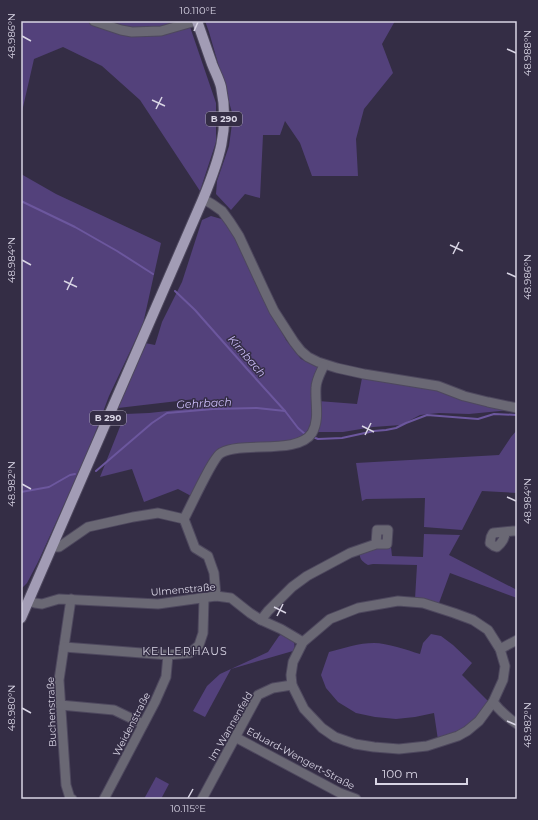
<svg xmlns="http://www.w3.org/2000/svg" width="538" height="820" font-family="Montserrat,sans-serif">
<rect width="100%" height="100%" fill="#342d45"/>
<g fill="#53417b">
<polygon points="21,21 188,21 216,103 216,142 200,191 140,100 102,66 63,47 34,59 21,116"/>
<polygon points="205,21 395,21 382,44 393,73 364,109 356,139 358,176 312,176 300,143 285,121 280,135 263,135 260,198 245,194 231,210 216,194 217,181 229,146 233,116 209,32"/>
<polygon points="21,174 56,194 161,243 143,324 109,396 88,452 38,562 27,583 21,589"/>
<polygon points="211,216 225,220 241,248 256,284 286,340 301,359 318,367 318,372 313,420 304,437 295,441 229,447 193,497 178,489 144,502 132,469 100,477 125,414 149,413 195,408 195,399 118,408 145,343 155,345 162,322 182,282 202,220"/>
<polygon points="362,378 433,389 511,410 469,414 439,413 420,415 401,425 373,427 343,432 315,432 318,401 357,404"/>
<polygon points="517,430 517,493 482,491 462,530 424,527 425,498 366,499 362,501 356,463 499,455 511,437"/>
<path d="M424 534 460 535 449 555 517 590V598L450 573 439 603 415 599 417 565 373 564 368 565C363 562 359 559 360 553L377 547H391L392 556 423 557Z"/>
<path d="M282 634C290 640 298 640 293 651L231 669 205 717 193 711 207 686 220 674 268 652 279 636Z"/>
<path d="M431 634 441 636 453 645 472 663 462 675 490 703 478 718 458 733 438 740 434 713 415 717 396 719 375 717 356 713 338 702 326 688 321 675 329 652C344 648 359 643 374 643 387 643 407 650 420 654L423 643Z"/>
<polygon points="156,777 169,784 161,799 144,799"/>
</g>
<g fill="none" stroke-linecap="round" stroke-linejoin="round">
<g stroke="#6c579e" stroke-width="2">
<polyline points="21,201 75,227 117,251 153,274"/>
<polyline points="175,291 195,310 248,370 285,411 298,428 305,434"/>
<polyline points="313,437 318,439 342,438 374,431 386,430 396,428 406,423 427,415 478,419 494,414 517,415"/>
<polyline points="96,471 152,423 167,413 213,409 257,408 285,411"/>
<polyline points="21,492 49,487 70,475 75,474"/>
</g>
<g stroke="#4e485e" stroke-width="11">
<g id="minor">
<polyline points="94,21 121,30 132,32 161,31 196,21"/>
<polyline points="203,199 212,204 222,211 230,222 239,236 264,290 274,311 294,342 301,351 308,357 318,362 337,368 364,374 438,386 464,396 488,402 517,408"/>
<path d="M184 519C190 508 213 457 221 453 243 441 298 455 312 433 320 419 315 403 316 388 316 380 321 372 324 365"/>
<path d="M505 532C505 539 502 543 497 547L494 546 490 543 491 537 493 533 513 531H517"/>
<polyline points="53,545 56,547 59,547 88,527 133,517 158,513 184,519 195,548 208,556 214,573 216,596"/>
<polyline points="71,599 59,680 66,785 70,798 72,799"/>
<polyline points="29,601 35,603 42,604 59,599 158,604 216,596 231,598 250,613 261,620 281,629 303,642"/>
<polygon points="398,601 423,603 454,613 473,620 488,630 500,649 505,666 503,680 493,702 479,721 467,731 458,736 427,746 399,749 374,747 355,744 335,737 322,728 304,709 292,685 291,675 293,662 303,642 330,619 358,608"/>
<polyline points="261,620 268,611 292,587 307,576 350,553 376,544 387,544 388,530 377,530 376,544"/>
<polyline points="64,647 168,655 190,653 199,645 203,633 204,598"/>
<polyline points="500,649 517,640"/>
<path d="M493 702C500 711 507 717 517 724"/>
<polyline points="60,705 114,710 143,724"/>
<polyline points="235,737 340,793 356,799"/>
<polyline points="104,799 155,702 166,677 168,655"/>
<polyline points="202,799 258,695 273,688 292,685"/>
</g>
</g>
<g stroke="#4e485e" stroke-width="12">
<path id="major" d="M21 618 203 199C219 160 230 130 221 87 219 79 215 72 212 64 207 50 202 35 197 21"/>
</g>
<use href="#minor" stroke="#6a6874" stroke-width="9"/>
<use href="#major" stroke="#a29cb5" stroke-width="10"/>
</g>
<path fill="none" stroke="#d8d4e4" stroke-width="1.5" d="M194 31 198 22M22 36 31 41M507 49 516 53M152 100 165 106M156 109 162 97M450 245 463 251M453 254 459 242M22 260 31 265M507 273 516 277M64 281 77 287M67 290 73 277M362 426 374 432M365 435 371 423M22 484 31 489M507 497 516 501M274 607 286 613M277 616 283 604M22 708 31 713M507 721 516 725M188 798 193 789"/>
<g text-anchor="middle" stroke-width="3" stroke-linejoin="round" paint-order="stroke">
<g fill="#342d45" stroke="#a7a2b4" stroke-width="1">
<rect x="206" y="112" width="36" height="14" rx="3"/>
<rect x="90" y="411" width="36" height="14" rx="3"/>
</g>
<g font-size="9" font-weight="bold" fill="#d8d4e4">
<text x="224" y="122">B 290</text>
<text x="108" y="421">B 290</text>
</g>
<g font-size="10" fill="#d8d4e4" stroke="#342d45">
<text transform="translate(183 589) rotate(-5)" y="4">Ulmenstraße</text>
<text transform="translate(51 712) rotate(-92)" y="4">Buchenstraße</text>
<text transform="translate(131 724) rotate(-63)" y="4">Weidenstraße</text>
<text transform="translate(230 726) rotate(-60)" y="4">Im Wannenfeld</text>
<text transform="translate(301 758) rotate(28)" y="4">Eduard-Wengert-Straße</text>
</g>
<g font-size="11" font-style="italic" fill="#cdbefa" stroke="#342d45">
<text transform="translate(247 356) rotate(49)" y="4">Kirnbach</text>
<text transform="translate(204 403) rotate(-3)" y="4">Gehrbach</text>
</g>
<g font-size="11" letter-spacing="1" fill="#d8d4e4" stroke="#342d45">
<text x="185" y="655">KELLERHAUS</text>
</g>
</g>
<rect width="538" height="820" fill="none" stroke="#342d45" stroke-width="44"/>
<path d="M376 778v6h91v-6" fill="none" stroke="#d8d4e4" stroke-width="2"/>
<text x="382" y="778" font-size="12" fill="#d8d4e4" stroke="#342d45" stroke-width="3" paint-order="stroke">100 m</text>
<rect x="22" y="22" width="494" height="776" fill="none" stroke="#d8d4e4" stroke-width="1.5"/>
<g font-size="10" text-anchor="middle" fill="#d8d4e4">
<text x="198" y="14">10.110°E</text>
<text transform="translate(11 36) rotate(-90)" y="4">48.986°N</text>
<text transform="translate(527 53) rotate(-90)" y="4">48.988°N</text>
<text transform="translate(11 260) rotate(-90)" y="4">48.984°N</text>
<text transform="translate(527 277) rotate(-90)" y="4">48.986°N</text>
<text transform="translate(11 484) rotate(-90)" y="4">48.982°N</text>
<text transform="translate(527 501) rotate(-90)" y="4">48.984°N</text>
<text transform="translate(11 708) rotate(-90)" y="4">48.980°N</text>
<text transform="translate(527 725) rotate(-90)" y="4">48.982°N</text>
<text x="188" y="812">10.115°E</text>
</g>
</svg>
